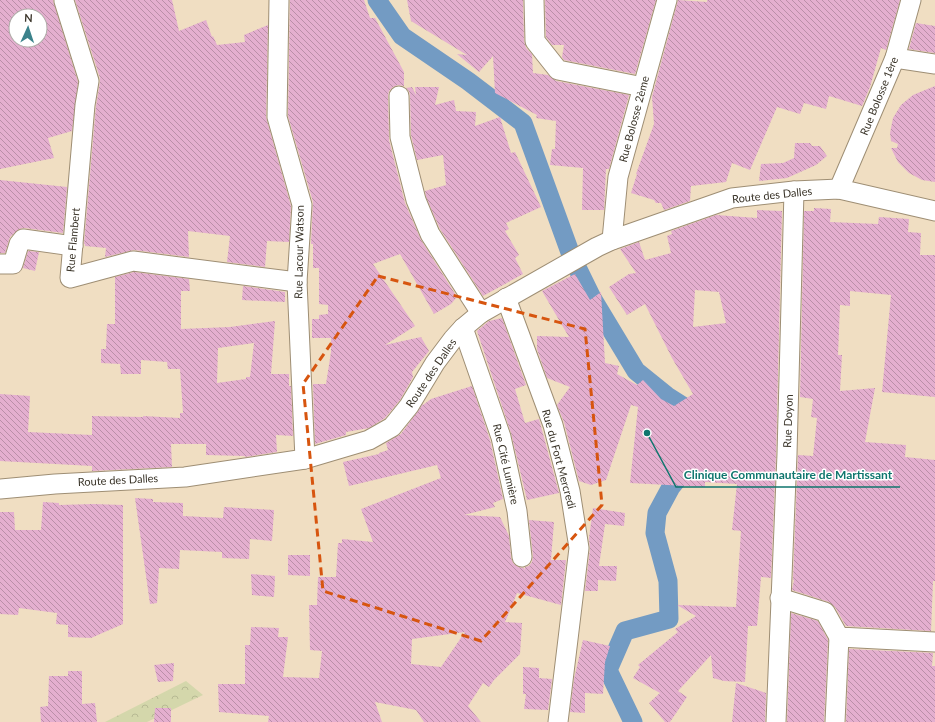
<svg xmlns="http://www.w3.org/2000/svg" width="935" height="722" font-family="Lato,sans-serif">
<defs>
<pattern id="forest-crowns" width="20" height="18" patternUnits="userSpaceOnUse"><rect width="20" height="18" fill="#d4d7ab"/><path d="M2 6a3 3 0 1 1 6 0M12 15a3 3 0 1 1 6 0" fill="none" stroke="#b7b993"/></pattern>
<pattern id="building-back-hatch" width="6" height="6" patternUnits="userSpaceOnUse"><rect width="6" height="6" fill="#e4afcf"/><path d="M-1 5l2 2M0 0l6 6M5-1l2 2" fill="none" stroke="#ba8fa8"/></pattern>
</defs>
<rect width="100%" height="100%" fill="#f0dec2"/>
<polygon fill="url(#forest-crowns)" points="186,681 203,695 147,722 105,722"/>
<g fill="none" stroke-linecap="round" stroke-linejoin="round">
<g stroke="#739bc3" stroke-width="19">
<polyline points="377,0 402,36 468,81 523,123 571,255 592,298 636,371 667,396 697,415 697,419"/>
<polyline points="633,722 608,670 625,631 669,619 668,581 655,533 657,513 671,487 688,466"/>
</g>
</g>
<g fill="url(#building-back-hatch)" fill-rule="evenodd">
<path d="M0 0H53L54 4 78 82 72 131 48 138 54 158 0 169ZM16 16H40V40H16Z"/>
<polygon points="75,0 172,0 179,31 206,20 212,37 213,36 217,45 245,42 244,35 268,25 266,117 291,206 289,242 267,241 265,267 227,262 230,236 188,231 189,257 134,250 105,257 106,248 85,246 85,244 84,244 96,106 100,82 100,78"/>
<polygon points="290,0 364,0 370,18 375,18 404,72 404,86 398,85 393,87 389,91 388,96 389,140 405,203 421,240 457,297 451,304 434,314 400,254 373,264 415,326 385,345 421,337 429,351 412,372 413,377 400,400 385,418 369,428 346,432 346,435 315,444 313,384 326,384 331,352 331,338 312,338 312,319 319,319 319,315 328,314 328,305 319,304 319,268 313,268 313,244 311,244 313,202 288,116"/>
<polygon points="407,0 523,0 524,41 526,48 532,54 533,73 548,75 556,81 629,95 609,169 606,169 604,210 582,210 583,168 550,165 552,149 555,149 556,121 536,118 537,115 495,93 493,56 479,72 457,54 467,55 411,21"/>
<polygon points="545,0 656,0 635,74 564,60 562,57 564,45 552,45 546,37"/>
<polygon points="678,0 707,2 707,0 900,0 886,50 881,48 870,87 862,106 829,96 826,109 804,103 800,114 777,107 750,170 732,163 726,182 691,186 690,201 664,210 661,203 656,203 654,200 631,193 637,174 636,174 654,124 652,97"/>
<polygon points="916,23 935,26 935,53 909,49"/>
<polygon points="935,86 935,182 922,180 909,173 898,162 891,148 897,148 898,144 891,141 890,133 893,118 901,105 913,95"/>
<polygon points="412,87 416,95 415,87 439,87 435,105 454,100 456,111 476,112 475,126 500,117 511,153 515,152 541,207 506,223 509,229 505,231 519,255 515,258 523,274 483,296 440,229 426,197 425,191 446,185 443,155 417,160 411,135 410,95 409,91 406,88"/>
<polygon points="795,143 810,143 812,146 820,146 827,156 816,165 787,178 759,181 761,164 783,163 794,158"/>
<polygon points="0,180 67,187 63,233 25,228 19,229 10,237 5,253 0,253"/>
<polygon points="814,208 831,209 830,222 878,224 879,217 909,219 908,232 921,233 920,255 935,255 935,397 882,392 891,295 850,291 850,306 840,305 838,355 842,355 840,391 875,388 865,442 906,445 905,457 935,460 935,581 933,581 931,631 846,626 835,607 829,602 792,590 794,580 793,580 798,455 813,456 817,418 811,417 813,399 800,397 804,211 814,211"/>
<path d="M757 210 782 211 776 454 771 578 761 577 757 626H748L745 682 724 681 713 678 711 655 678 691 687 697 670 722H665L649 703 660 693 633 678 640 667 638 665 678 632 675 629 696 616 677 605 736 607 741 531 732 530 737 484 705 482V487L630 483 638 407 631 405 606 480 591 485 579 481 564 422 557 405 570 387 547 378 537 349V336L569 337 542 291 575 274 590 300 601 292 605 363 619 366 617 374 637 385 643 380 661 399 674 406 693 394 672 358 645 304 627 315 609 287 629 274 636 273 620 249 639 242 645 260 671 253 667 236 672 234 671 231 716 215 757 218ZM695 290 719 292 726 323 693 327Z"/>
<polygon points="28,251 39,252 35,271 23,268"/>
<path d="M134 272 189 279 190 291H181V329L230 327 275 321 271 374H289V386H291L293 436 276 435 277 452 245 457V456L206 455V444H171L172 467 92 471V466L0 461V394L30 396 28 432 92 435V416L143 417V416L180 418V413H183L180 369H168L167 362 141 360V374H121L120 364 101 363V349H106L107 324H115V277ZM254 343 250 377H246V379L217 383 218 348Z"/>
<polygon points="243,286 285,292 285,302 242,300"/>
<polygon points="502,318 526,385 515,389 525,423 539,419 559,493 527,500 511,433 477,331 489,321"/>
<path d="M472 386 490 440 503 499 493 503 495 507 464 515 500 517 509 536 511 558 513 563 518 567 524 568 525 570V567L529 566 532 562 533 556 529 520 554 522 551 560H566L561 605 517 593 505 622 522 623 520 654 494 680 489 687 483 683 468 706 481 722H424L416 710 375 702 382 722H268L269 716 219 712 218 684H245V645H250L251 627 279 628 278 637H288L283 677 319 678 322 651 310 650 309 605H317L318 577H336L338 543H342V539L373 542 361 509 441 478 437 465 349 486 343 462 379 454V453L388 450 386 443 401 434 423 404V405L431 399ZM465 632 441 667 411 664 412 639Z"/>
<polygon points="135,498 153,499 153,502 183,503 183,516 223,518 224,507 274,510 272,541 250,539 249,559 222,558 222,552 180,550 179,569 159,568 157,603 150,604"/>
<polygon points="43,502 59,503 59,505 93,504 123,505 123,624 91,638 68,637 68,625 56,624 57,613 19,608 18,615 0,614 0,512 14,512 15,530 41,530"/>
<polygon points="593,508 625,513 624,526 605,524 599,566 617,566 616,581 598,580 598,591 585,591 590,549 589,538"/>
<polygon points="288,555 310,555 310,576 288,575"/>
<polygon points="251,574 275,576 274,597 252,595"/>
<polygon points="791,613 818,621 828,640 824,722 787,722"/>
<polygon points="583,640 610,646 605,662 603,694 585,693 585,713 570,712 574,679"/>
<polygon points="849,649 933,653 932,666 935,666 935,722 846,722"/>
<polygon points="174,663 173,681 158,682 154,665"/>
<polygon points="523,667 539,668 539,678 552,679 548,710 524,709 526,694 523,694"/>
<polygon points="68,671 82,671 82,704 95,703 97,722 41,722 40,707 48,706 49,676 68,676"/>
<polygon points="736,683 766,693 765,722 732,722"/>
<polygon points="155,708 171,708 171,722 154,722"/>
</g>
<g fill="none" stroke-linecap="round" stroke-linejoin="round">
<g stroke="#9e8e74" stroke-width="21">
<g id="street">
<polyline points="279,0 277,117 302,205 297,282 305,459"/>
<polyline points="534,0 535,41 558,70 643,87"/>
<polyline points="64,1 89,81 85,105 70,278 133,261 297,282"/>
<polyline points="895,58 935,64"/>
<polyline points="399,96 400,137 416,200 430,234 481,313"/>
<polyline points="839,189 895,58 911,0"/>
<polyline points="612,240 618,177 667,0"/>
<polyline points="0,264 13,264 19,244 23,239 73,246"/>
<polyline points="506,298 553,425 570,491 579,548 558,722"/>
<polyline points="463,328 501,437 517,511 522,557"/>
<polyline points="0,489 55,484 185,477 305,459 369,440 392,427 409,406 435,363 453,339 463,328 481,313 597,247 612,240 732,198 794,191 839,189 935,211"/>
<polyline points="780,598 825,612 839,637 935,642"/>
<polyline points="776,722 787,454 794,191"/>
<polyline points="835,722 839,637"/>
</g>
</g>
<use href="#street" stroke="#fff" stroke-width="19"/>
</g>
<path fill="none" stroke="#d7550f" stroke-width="3" stroke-dasharray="8 5" stroke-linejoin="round" d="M378 276 585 329 602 505 481 641 323 591 303 384Z"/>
<g text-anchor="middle" stroke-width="3" stroke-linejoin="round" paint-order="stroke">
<g font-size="11" fill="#3a3429" stroke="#fff">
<text transform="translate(879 96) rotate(-68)" y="4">Rue Bolosse 1ère</text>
<text transform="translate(634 119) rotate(-75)" y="4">Rue Bolosse 2ème</text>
<text transform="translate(772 195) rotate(-6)" y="4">Route des Dalles</text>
<text transform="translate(73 240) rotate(-85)" y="4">Rue Flambert</text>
<text transform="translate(299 252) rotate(-89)" y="4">Rue Lacour Watson</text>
<text transform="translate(431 373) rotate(-56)" y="4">Route des Dalles</text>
<text transform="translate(788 421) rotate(-88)" y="4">Rue Doyon</text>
<text transform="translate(559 459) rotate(75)" y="4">Rue du Fort Mercredi</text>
<text transform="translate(506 464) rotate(77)" y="4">Rue Cité Lumière</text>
<text transform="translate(118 480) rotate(-3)" y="4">Route des Dalles</text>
</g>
</g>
<path fill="none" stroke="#0f766e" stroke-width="1.5" d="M647 433L676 487H900"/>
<circle fill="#0f766e" stroke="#fff" stroke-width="1.5" cx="647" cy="433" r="4"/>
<g font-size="12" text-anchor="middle" font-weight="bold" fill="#0f766e" stroke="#fff" stroke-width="3" stroke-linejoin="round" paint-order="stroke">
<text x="788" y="479">Clinique Communautaire de Martissant</text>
</g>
<g transform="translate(28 28) rotate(3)"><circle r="19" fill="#ffffff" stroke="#b0aea9"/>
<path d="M0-3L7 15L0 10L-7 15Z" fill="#3b828b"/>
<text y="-6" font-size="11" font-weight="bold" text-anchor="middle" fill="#3a3429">N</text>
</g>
</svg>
